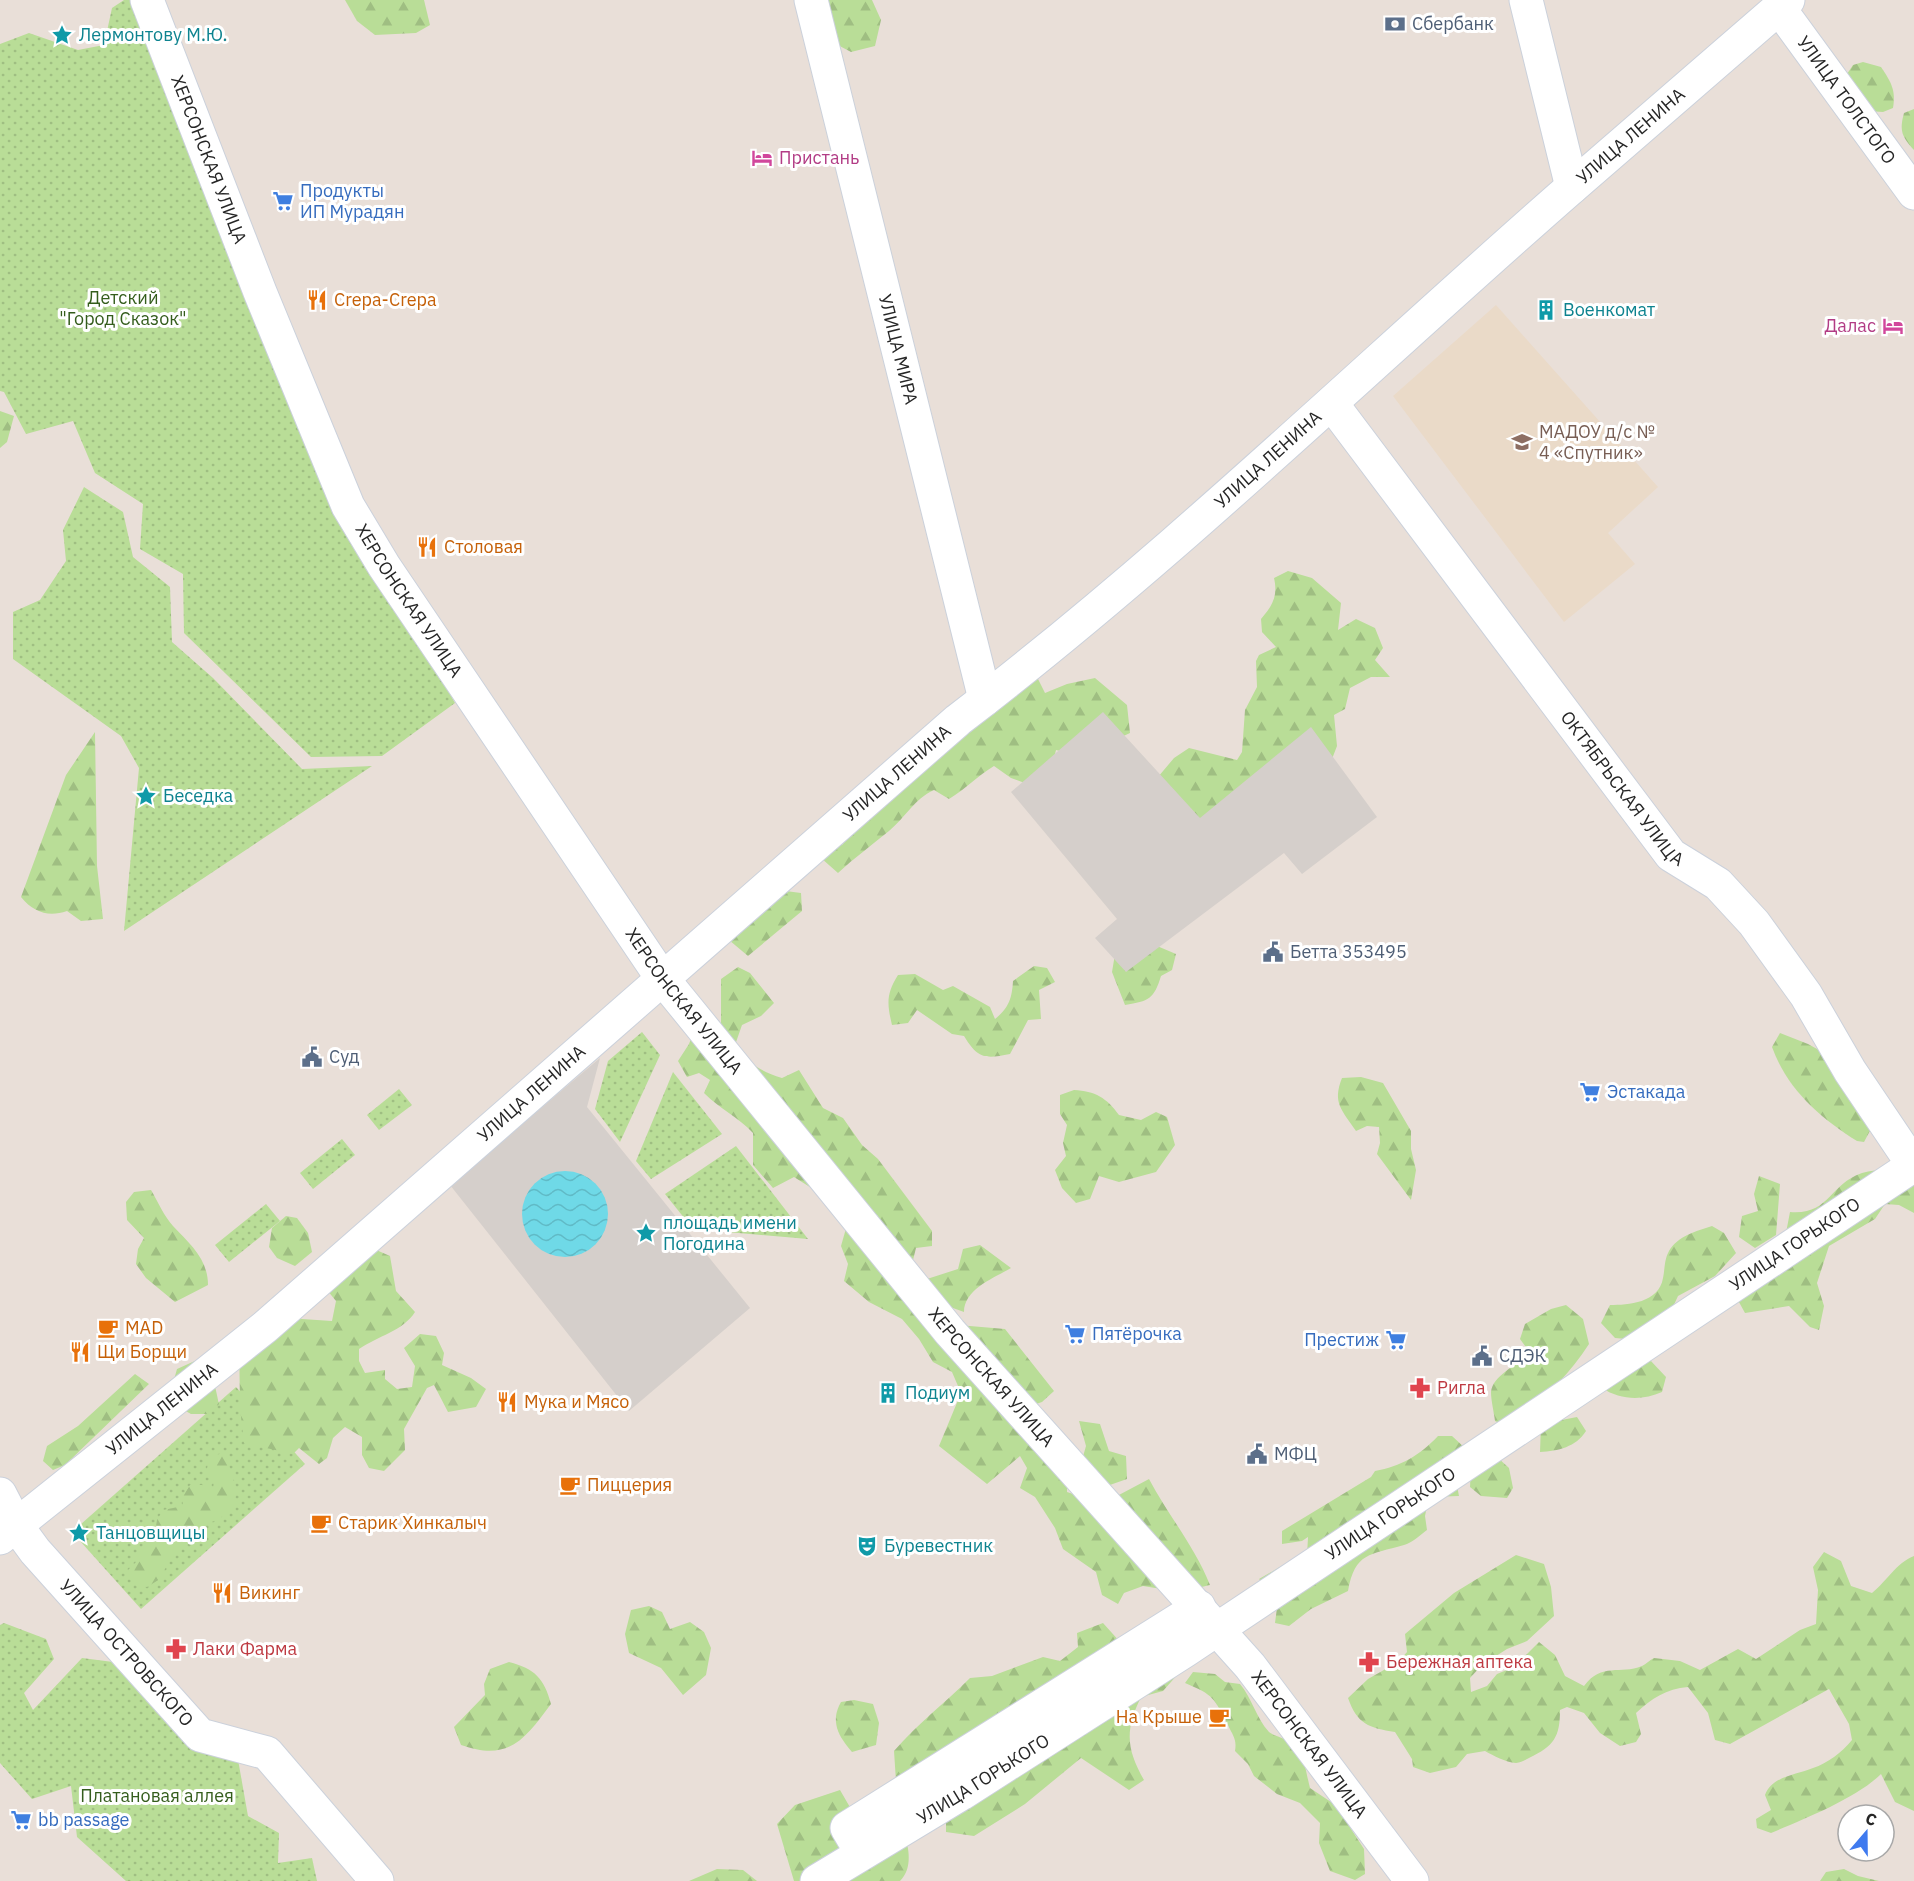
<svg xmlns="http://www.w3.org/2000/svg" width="1914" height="1881" font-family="'IBM Plex Sans',sans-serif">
<defs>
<pattern id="grass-dots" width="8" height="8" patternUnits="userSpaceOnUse" patternTransform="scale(1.5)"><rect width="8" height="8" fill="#b9dd97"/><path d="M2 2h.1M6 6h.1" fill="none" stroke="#9fbe82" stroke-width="1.8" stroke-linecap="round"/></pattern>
<pattern id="forest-firs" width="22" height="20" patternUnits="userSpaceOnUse" patternTransform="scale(1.5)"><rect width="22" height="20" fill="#b9dd97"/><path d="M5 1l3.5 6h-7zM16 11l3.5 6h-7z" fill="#9fbe82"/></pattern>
<pattern id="water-waves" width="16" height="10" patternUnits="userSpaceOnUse" patternTransform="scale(1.5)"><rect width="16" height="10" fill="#6fd9e7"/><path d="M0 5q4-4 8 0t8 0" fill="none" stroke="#60bac6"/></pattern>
</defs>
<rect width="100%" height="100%" fill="#e9dfd8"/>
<polygon fill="#eadac8" points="1496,305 1658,487 1608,533 1635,564 1564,622 1393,396"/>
<g fill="url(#grass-dots)">
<polygon points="124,0 133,0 319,466 365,568 444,683 455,703 382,756 311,757 184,633 183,574 140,549 143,504 95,473 73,421 26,434 4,392 0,391 0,44 29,33 78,50 104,45 112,8"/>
<polygon points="84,487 123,512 133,557 170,587 172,642 213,678 302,769 372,766 124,931 139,768 121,736 13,659 13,612 40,600 66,561 63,530"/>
<polygon points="642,1032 660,1055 620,1142 595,1109 608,1061"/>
<polygon points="673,1072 722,1134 651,1179 636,1161"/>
<polygon points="399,1089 412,1105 379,1130 367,1115"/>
<polygon points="342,1139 355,1155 313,1189 300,1173"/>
<polygon points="736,1146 808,1239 693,1229 665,1194"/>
<polygon points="266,1204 280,1221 229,1262 215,1245"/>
<polygon points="236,1387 305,1464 141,1609 72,1532"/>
<polygon points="4,1623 46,1639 54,1659 24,1693 33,1710 82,1658 113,1662 237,1754 248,1816 279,1833 278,1863 312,1858 317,1881 126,1881 77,1837 71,1786 32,1799 0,1763 0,1625"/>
</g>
<g fill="url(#forest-firs)">
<polygon points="345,0 424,0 430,25 416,33 375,35 357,21"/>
<polygon points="812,0 872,0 881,20 875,46 851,52 817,34"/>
<path d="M1863 62 1881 67C1891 82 1896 90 1893 108L1883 112 1868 111 1845 77 1853 65Z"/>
<path d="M1914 109V150C1902 137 1899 131 1904 113Z"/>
<polygon points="0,411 14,416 7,442 0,448"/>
<path d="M1288 571 1312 578 1341 603 1338 630 1356 619 1375 628 1383 648 1375 660 1390 677H1371L1350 688 1345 709 1334 715 1337 746 1327 772 1135 869 1158 777 1174 758 1189 748 1237 760 1242 752 1245 710 1257 687 1256 661 1259 655 1276 647 1262 632 1261 619C1273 605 1278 596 1274 578Z"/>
<path d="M1037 677 1045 693 1067 684 1095 678 1127 705 1130 733 1100 747 1085 757 1056 750 1046 791 1011 778 994 766C977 776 966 789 949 799L934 790C914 799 906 817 889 831 872 845 854 858 838 873L821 858 825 845H842L869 809Z"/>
<path d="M95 732 97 866 103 919 81 921 67 911C49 917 34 913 21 897L66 775Z"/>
<polygon points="778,890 801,893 802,911 748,956 729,940"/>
<path d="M1150 943 1176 954 1172 970 1161 976C1154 999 1149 1001 1125 1005L1112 972 1115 954Z"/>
<path d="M1034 966 1047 968 1055 982 1039 990 1041 1019 1028 1020 1010 1054C985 1059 978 1059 964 1036L952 1034 917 1010 908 1023 892 1025C887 1004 886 994 898 975L915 974 943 990 953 986 990 1007 995 1019C1009 1008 1012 998 1013 981Z"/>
<path d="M738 967 750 973 774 1003 761 1016 742 1025 735 1045C749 1064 760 1071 782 1078L799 1070 823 1108 843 1118 862 1145 878 1159 932 1231V1246L916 1248 913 1260 927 1279 958 1269 963 1249 980 1245 1011 1268C994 1278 964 1289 964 1312L942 1304 958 1325 1005 1329 1054 1391 1042 1402 1030 1406 1067 1462V1492L1106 1505 1117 1496 1149 1479C1168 1515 1195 1547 1210 1585L1180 1592 1143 1586 1124 1593 1118 1604 1102 1595 1096 1572 1063 1549 1055 1528 1035 1497 1020 1488 1027 1468 1020 1456 987 1484 939 1446 961 1393 952 1372 933 1362 919 1339 902 1319 869 1302 844 1281 848 1264 841 1246 847 1225 876 1227 878 1216 854 1201 838 1180 813 1189 794 1177 773 1188 753 1165V1133C738 1117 720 1109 704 1093L710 1080 699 1073 687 1077 678 1061 689 1044 701 1012 721 1025V979Z"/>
<path d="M1780 1033 1808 1044 1875 1081 1872 1127 1864 1142 1857 1141C1820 1118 1787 1089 1772 1047Z"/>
<path d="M1361 1077 1383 1083 1411 1131V1149L1416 1170 1411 1200 1377 1154 1380 1143 1379 1127 1367 1126 1356 1131C1342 1110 1332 1103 1342 1078Z"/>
<path d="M1074 1090C1095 1091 1107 1098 1119 1115L1141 1120 1156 1112 1167 1117 1175 1145 1156 1172 1119 1182 1099 1176 1090 1199 1076 1203 1062 1188 1055 1170 1066 1156 1063 1143 1067 1125 1060 1114V1095Z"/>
<path d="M1914 1169V1213L1899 1205 1885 1204 1875 1219 1829 1246 1817 1283 1824 1306 1819 1330 1810 1327 1789 1306 1745 1313 1734 1293 1785 1238 1790 1212C1830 1215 1828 1185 1862 1173 1878 1168 1897 1170 1914 1169Z"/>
<polygon points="1759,1176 1780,1184 1776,1235 1755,1248 1739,1237 1742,1216 1758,1211 1754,1194"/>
<path d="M151 1190C158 1202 164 1216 173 1226 190 1244 208 1259 208 1285L175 1302 146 1278 136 1264 138 1249 144 1238 127 1220 126 1202 134 1192Z"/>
<polygon points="286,1216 297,1218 308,1233 312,1252 295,1266 277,1258 269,1247 272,1228"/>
<path d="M1712 1226 1724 1233 1736 1253 1715 1276 1678 1296 1672 1309 1638 1340 1615 1338 1601 1323 1610 1305C1628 1305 1659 1303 1663 1278 1665 1269 1664 1260 1669 1251 1678 1236 1696 1231 1712 1226Z"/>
<path d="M374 1249 390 1256 396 1291 415 1312C403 1331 378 1336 359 1349V1361L365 1373 385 1370V1379L397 1389 412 1387 415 1366 404 1348 420 1334 436 1336 444 1353 442 1365 471 1378 486 1389 476 1407 448 1412 434 1385 427 1388 404 1429 405 1450 384 1471 369 1468 362 1455V1437L345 1427 333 1438 327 1458 319 1464 299 1448 293 1454 244 1443 240 1408 239 1335 271 1307 302 1319 332 1321 336 1301 327 1290Z"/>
<path d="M1566 1305 1583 1319 1589 1344C1567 1378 1541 1401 1510 1428L1495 1421C1494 1412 1491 1401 1491 1392 1493 1374 1520 1366 1528 1350L1520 1339 1525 1324 1551 1309Z"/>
<path d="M197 1360C213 1369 215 1386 219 1404L210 1414H191L182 1409 173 1383 177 1369Z"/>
<path d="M1650 1360 1666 1377 1662 1392C1642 1401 1620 1400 1602 1388Z"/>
<polygon points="135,1374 149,1384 65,1465 53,1470 43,1461 47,1446 78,1426"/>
<path d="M1577 1417 1586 1431C1576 1447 1558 1451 1540 1452L1541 1424Z"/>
<polygon points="1079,1421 1100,1424 1109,1451 1126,1456 1127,1479 1107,1486 1082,1460 1086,1446"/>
<path d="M1438 1436H1452L1465 1448 1452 1460 1459 1496 1429 1497 1425 1516 1427 1530C1420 1535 1412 1543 1404 1545 1370 1555 1355 1552 1348 1591L1311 1609 1289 1626 1275 1623 1278 1600 1259 1579 1285 1564 1307 1556 1308 1537 1302 1541 1282 1544V1531L1371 1477 1375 1471C1401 1466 1419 1456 1438 1436Z"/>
<path d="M225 1453C227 1465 235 1477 236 1490 236 1512 218 1523 198 1525L187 1544 172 1555 160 1579 147 1587 133 1584 128 1570 136 1562 145 1541 154 1538 157 1520 163 1510 183 1506 182 1497 190 1485H202L213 1490 214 1479 207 1469 209 1456Z"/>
<polygon points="1497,1457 1509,1468 1513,1488 1507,1498 1481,1496 1470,1487 1471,1468"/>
<path d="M1824 1552 1841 1561 1851 1586 1872 1593C1888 1580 1895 1564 1914 1556V1811L1895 1802 1881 1774C1857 1798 1804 1819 1771 1833L1757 1828 1756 1819 1771 1810 1765 1795C1772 1776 1796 1775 1813 1768 1828 1763 1841 1753 1852 1740L1849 1724 1829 1689 1730 1744 1715 1740 1708 1713 1688 1687C1666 1689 1652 1698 1636 1713L1641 1734 1636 1742 1620 1746 1600 1733 1584 1713 1567 1707 1560 1710C1560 1737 1554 1746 1529 1758 1525 1760 1521 1763 1516 1763 1505 1762 1494 1756 1485 1751L1467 1754 1456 1767 1430 1773 1413 1767 1412 1759 1395 1732C1369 1728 1357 1724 1348 1698L1368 1679 1398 1662 1407 1652 1405 1634 1454 1593 1516 1555 1544 1564 1551 1587 1554 1616 1527 1641 1507 1649 1482 1665 1470 1678 1471 1692 1487 1686 1497 1674 1514 1667 1539 1642 1555 1655 1565 1676 1584 1686C1602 1662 1620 1675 1642 1666 1646 1664 1650 1660 1654 1658L1680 1661 1700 1670 1738 1649 1756 1659 1800 1630 1816 1624 1818 1590 1813 1567Z"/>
<polygon points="649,1606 662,1612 670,1629 690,1622 704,1632 711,1648 706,1675 683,1695 661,1668 629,1653 625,1634 631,1610"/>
<path d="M1103 1623 1121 1643 1178 1674 1163 1691 1141 1697C1125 1730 1126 1748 1144 1780L1129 1790 1081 1758 1025 1804 974 1836 946 1832V1805L896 1781 894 1751C917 1724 945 1703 970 1678L992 1676 1043 1657 1060 1661 1078 1647 1077 1633Z"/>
<path d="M509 1662C535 1669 544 1678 551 1704 525 1739 509 1762 461 1745L454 1727 485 1695 484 1684 490 1669Z"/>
<path d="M1193 1672 1215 1674 1225 1682 1240 1684C1252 1698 1256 1718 1269 1732 1274 1736 1281 1737 1286 1740 1305 1749 1305 1769 1310 1788L1331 1802 1342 1815 1364 1849 1365 1874 1355 1880 1330 1871 1319 1843 1320 1823 1300 1803 1277 1794 1254 1776 1248 1764 1235 1751C1237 1739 1233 1736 1228 1725 1214 1698 1214 1695 1185 1683Z"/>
<path d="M854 1700 873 1704 879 1723 876 1745 852 1752C838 1736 830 1721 841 1702Z"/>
<path d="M840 1790 851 1809 904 1833C909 1848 913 1868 900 1881H794L777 1824 795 1805Z"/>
<polygon points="717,1869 743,1870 757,1881 689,1881"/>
<polygon points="1844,1869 1858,1876 1879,1881 1820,1881 1826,1872"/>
</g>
<g fill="#d5cfcb">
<polygon points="1103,712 1200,818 1311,727 1377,817 1302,874 1284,853 1126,972 1095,938 1117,919 1011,792"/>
<polygon points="600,1058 587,1107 750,1308 629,1411 450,1185"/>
</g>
<circle fill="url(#water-waves)" cx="565" cy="1214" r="43"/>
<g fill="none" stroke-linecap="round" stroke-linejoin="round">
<g stroke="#cbd1db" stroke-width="35">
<g id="street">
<path id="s1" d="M147 0 260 292 348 506 384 566 662 978 950 1332 1250 1666 1412 1881"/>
<path id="s2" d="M811 0 985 699"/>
<polyline points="1526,0 1572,187"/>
<path id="s3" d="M1779 8 1914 193"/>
<path id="s4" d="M1332 404 1671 855 1718 884 1754 923 1806 995 1850 1071 1914 1166"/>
<path id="s5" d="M0 1494 16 1525 35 1551 200 1735 267 1753 377 1881"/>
<path id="s6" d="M0 1538 265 1327 958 720C1173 556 1367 366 1571 188 1643 125 1716 63 1788 0"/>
<polyline points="861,1852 847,1828 1199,1607"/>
<path id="s7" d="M817 1881 961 1794 1186 1650 1914 1165"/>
</g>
</g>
<use href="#street" stroke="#fff" stroke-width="33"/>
</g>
<defs>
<g id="bank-bare" transform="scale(1.62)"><path d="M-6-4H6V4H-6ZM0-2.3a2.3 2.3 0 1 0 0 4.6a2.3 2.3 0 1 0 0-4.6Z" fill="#5c6f8a" stroke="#fff" stroke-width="2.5" paint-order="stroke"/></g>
<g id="sight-bare" transform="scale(1.62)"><path d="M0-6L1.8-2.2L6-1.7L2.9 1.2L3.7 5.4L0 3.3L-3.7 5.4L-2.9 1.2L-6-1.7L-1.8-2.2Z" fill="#0f9aa8" stroke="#fff" stroke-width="2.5" paint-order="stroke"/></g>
<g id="hotel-bare" transform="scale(1.62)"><path d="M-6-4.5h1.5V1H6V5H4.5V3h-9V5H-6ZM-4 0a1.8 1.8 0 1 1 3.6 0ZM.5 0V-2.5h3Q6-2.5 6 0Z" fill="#d1479c" stroke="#fff" stroke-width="2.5" paint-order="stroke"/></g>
<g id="supermarket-bare" transform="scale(1.62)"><path d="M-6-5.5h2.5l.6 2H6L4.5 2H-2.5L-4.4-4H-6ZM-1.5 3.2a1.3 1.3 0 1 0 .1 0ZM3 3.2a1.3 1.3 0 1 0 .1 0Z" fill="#3f7fe0" stroke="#fff" stroke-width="2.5" paint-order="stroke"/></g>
<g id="restaurant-bare" transform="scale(1.62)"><path d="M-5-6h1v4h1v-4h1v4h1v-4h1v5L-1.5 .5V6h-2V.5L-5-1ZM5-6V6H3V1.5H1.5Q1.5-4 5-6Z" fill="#e8710a" stroke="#fff" stroke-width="2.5" paint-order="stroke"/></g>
<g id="building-bare" transform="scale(1.62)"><path d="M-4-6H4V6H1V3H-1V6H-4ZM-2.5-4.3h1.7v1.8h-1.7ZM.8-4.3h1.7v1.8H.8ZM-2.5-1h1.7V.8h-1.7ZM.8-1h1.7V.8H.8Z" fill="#0f9aa8" stroke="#fff" stroke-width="2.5" paint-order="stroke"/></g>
<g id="school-bare" transform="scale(1.62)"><path d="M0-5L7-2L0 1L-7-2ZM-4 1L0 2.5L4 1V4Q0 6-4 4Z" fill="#8d6e63" stroke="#fff" stroke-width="2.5" paint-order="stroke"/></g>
<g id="civic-bare" transform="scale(1.62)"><path d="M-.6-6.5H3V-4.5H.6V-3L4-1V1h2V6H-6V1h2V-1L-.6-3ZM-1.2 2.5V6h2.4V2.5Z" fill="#5c6f8a" stroke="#fff" stroke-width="2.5" paint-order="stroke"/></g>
<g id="cafe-bare" transform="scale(1.62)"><path d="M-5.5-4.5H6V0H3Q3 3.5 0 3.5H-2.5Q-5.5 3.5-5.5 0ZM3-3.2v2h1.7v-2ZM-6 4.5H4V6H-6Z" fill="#e8710a" stroke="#fff" stroke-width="2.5" paint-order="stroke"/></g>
<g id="pharmacy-bare" transform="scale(1.62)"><path d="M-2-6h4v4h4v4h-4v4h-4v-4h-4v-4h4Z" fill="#e0444e" stroke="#fff" stroke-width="2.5" paint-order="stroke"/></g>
<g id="theatre-bare" transform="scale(1.62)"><path d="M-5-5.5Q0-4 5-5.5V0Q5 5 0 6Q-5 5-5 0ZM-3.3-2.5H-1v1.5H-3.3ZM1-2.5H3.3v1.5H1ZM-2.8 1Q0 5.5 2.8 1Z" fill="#0f9aa8" stroke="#fff" stroke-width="2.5" paint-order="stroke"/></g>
</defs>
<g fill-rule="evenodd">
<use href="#bank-bare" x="1395" y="24"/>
<use href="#sight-bare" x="62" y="35"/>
<use href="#hotel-bare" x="762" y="158"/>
<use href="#supermarket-bare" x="283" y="201"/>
<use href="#restaurant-bare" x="317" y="300"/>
<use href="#building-bare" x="1546" y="310"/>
<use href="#hotel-bare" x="1893" y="326"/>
<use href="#school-bare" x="1522" y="442"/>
<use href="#restaurant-bare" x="427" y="547"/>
<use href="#sight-bare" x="146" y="796"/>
<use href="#civic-bare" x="1273" y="952"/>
<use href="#civic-bare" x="312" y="1057"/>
<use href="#supermarket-bare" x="1590" y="1092"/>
<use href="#sight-bare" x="646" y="1233"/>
<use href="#cafe-bare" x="108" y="1328"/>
<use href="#supermarket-bare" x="1075" y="1334"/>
<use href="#supermarket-bare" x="1396" y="1340"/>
<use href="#restaurant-bare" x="80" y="1352"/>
<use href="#civic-bare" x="1482" y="1356"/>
<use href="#pharmacy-bare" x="1420" y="1388"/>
<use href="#building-bare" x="888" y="1393"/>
<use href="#restaurant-bare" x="507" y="1402"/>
<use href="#civic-bare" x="1257" y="1454"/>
<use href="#cafe-bare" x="570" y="1485"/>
<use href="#cafe-bare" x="321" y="1523"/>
<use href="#sight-bare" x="79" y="1533"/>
<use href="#theatre-bare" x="867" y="1546"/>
<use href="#restaurant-bare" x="222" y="1593"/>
<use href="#pharmacy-bare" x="176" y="1649"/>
<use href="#pharmacy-bare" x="1369" y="1662"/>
<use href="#cafe-bare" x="1219" y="1717"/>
<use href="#supermarket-bare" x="21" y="1820"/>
</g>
<g text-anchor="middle" stroke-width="6" stroke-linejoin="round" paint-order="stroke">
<g font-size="18" fill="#4e5e75" stroke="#fff" text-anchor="start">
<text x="1412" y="30">Сбербанк</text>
<text x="1290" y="958">Бетта 353495</text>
<text x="329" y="1063">Суд</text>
<text x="1499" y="1362">СДЭК</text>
<text x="1274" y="1460">МФЦ</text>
</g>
<g font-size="18" fill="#0d838f" stroke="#fff" text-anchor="start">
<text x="79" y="41">Лермонтову М.Ю.</text>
<text x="1563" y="316">Военкомат</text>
<text x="163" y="802">Беседка</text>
<text x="663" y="1229">площадь имени<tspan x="663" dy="21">Погодина</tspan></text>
<text x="905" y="1399">Подиум</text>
<text x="96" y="1539">Танцовщицы</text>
<text x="884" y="1552">Буревестник</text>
</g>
<g font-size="18" fill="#262626" stroke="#fff">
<text dy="6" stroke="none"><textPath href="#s3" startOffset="114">УЛИЦА ТОЛСТОГО</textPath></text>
<text dy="6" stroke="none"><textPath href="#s6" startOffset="2151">УЛИЦА ЛЕНИНА</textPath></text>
<text dy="6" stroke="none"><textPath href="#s1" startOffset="171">ХЕРСОНСКАЯ УЛИЦА</textPath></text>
<text dy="6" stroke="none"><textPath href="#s2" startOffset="360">УЛИЦА МИРА</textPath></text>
<text dy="6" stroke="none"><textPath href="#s6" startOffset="1665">УЛИЦА ЛЕНИНА</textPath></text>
<text dy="6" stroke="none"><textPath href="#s1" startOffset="657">ХЕРСОНСКАЯ УЛИЦА</textPath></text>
<text dy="6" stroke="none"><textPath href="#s6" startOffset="1179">УЛИЦА ЛЕНИНА</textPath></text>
<text dy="6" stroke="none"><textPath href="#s4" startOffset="482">ОКТЯБРЬСКАЯ УЛИЦА</textPath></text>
<text dy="6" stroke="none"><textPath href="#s1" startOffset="1143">ХЕРСОНСКАЯ УЛИЦА</textPath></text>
<text dy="6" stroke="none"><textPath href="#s6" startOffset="693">УЛИЦА ЛЕНИНА</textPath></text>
<text dy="6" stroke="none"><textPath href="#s7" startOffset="1167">УЛИЦА ГОРЬКОГО</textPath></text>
<text dy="6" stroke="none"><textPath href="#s1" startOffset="1629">ХЕРСОНСКАЯ УЛИЦА</textPath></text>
<text dy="6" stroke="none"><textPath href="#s6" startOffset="207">УЛИЦА ЛЕНИНА</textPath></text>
<text dy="6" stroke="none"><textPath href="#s7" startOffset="681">УЛИЦА ГОРЬКОГО</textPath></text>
<text dy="6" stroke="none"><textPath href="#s5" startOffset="204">УЛИЦА ОСТРОВСКОГО</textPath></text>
<text dy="6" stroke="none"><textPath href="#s1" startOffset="2115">ХЕРСОНСКАЯ УЛИЦА</textPath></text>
<text dy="6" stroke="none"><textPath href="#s7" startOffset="195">УЛИЦА ГОРЬКОГО</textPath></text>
</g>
<g font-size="18" fill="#b23c85" stroke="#fff" text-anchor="start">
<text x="779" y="164">Пристань</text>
<text x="1876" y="332" text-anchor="end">Далас</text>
</g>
<g font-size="18" fill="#366cbe" stroke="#fff" text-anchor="start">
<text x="300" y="197">Продукты<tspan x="300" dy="21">ИП Мурадян</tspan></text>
<text x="1607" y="1098">Эстакада</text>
<text x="1092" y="1340">Пятёрочка</text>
<text x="1379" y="1346" text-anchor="end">Престиж</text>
<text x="38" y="1826">bb passage</text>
</g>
<g font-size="18" fill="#345d1c" stroke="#fff">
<text x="123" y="304">Детский<tspan x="123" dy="21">"Город Сказок"</tspan></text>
<text x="157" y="1802">Платановая аллея</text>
</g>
<g font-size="18" fill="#c56008" stroke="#fff" text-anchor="start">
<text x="334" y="306">Crepa-Crepa</text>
<text x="444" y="553">Столовая</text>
<text x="125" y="1334">MAD</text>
<text x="97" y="1358">Щи Борщи</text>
<text x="524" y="1408">Мука и Мясо</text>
<text x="587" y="1491">Пиццерия</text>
<text x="338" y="1529">Старик Хинкалыч</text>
<text x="239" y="1599">Викинг</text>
<text x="1202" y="1723" text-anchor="end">На Крыше</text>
</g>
<g font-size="18" fill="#785e54" stroke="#fff" text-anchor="start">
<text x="1539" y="438">МАДОУ д/с №<tspan x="1539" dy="21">4 «Спутник»</tspan></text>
</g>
<g font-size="18" fill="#be3a42" stroke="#fff" text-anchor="start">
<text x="1437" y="1394">Ригла</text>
<text x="193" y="1655">Лаки Фарма</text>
<text x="1386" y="1668">Бережная аптека</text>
</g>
</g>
<g transform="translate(1866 1833) rotate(20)"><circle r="28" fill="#ffffff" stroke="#a8a8a8" stroke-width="1.5"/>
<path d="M0-4.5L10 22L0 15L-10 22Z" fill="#3f7aef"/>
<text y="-9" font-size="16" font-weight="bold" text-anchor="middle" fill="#262626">С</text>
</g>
</svg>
